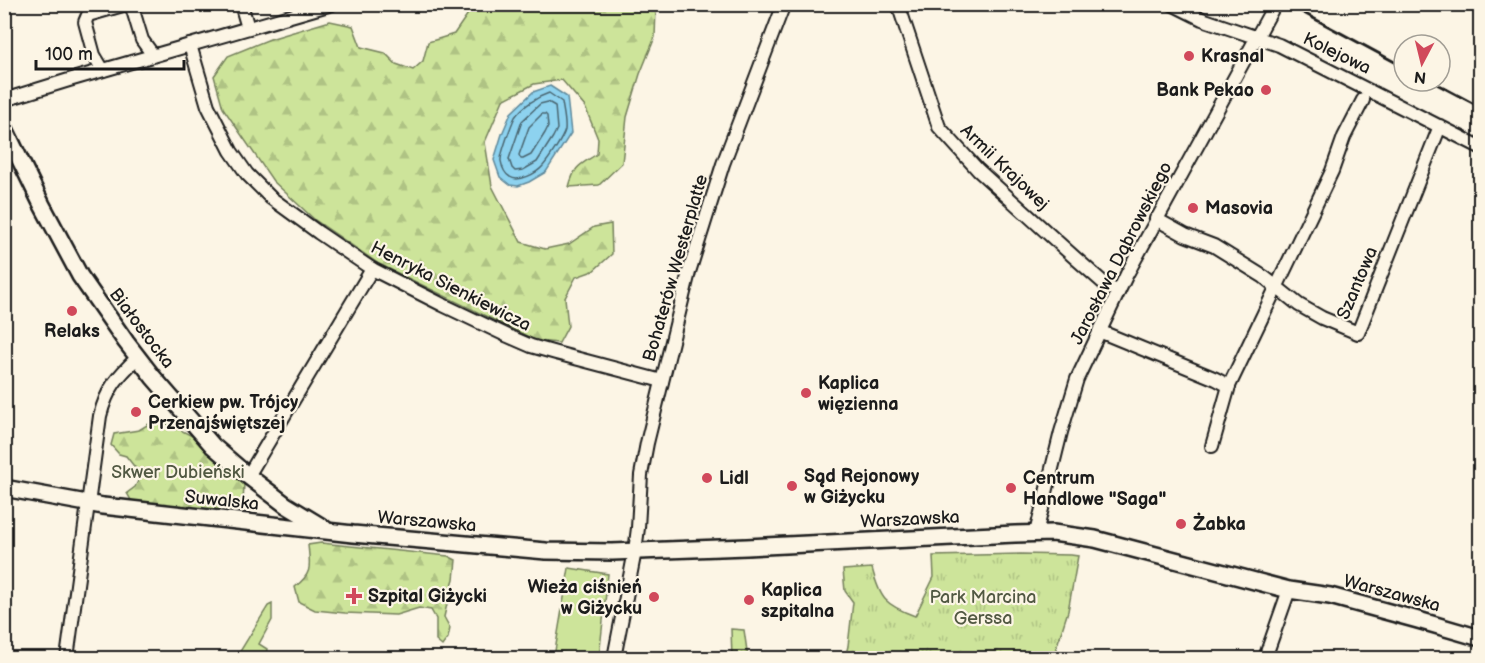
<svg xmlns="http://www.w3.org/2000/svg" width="1485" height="663" font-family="'Balsamiq Sans',sans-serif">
<defs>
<pattern id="forest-firs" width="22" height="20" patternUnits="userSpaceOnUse" patternTransform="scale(1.5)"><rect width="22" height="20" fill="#cde49a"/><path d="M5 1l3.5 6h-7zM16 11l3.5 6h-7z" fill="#afc384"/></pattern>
<pattern id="park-tufts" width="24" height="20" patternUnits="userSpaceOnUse" patternTransform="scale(1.5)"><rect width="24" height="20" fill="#cde49a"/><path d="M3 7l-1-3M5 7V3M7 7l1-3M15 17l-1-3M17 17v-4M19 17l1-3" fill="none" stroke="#afc384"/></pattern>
</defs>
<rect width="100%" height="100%" fill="#fcf5e5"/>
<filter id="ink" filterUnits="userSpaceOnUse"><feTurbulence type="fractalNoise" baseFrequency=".0167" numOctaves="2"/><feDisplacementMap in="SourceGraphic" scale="12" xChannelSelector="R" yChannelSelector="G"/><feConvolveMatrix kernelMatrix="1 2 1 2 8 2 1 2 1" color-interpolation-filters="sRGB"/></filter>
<g filter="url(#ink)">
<g fill="#cde49a" stroke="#74805b" stroke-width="1.5">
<polygon points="569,568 608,574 599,658 555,651"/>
<polygon points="272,604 272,620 259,644 267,649 266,656 263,658 247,658 243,657 241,658 236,658 268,606"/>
</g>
<g fill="url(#forest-firs)" stroke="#74805b" stroke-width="1.5">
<path d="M654 4 656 8 655 37 640 74 627 117 622 163 599 185 569 187C575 165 579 166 597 154L598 139 585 107 562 80 534 84 503 100 485 142 492 186 521 242 545 249 569 244 594 227 611 224 612 254 593 271 576 277 565 298 568 326 559 343 537 341 379 264 315 220 273 181 223 108 214 76 228 56 270 39 330 21 353 26 361 47 385 53 396 64 413 70 423 61 428 42 454 34 474 5Z"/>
<polygon points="152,422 171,425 196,438 244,483 243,504 240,512 229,515 149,505 131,500 127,493 135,487 141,475 126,456 119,454 111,445 114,434 139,430"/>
<path d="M321 543 448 556 456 560 454 579 449 595 444 617 450 628 448 638 442 646 436 641V619L431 610 419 608 396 615 345 613 315 610 299 602 295 587C313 573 310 566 308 545Z"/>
</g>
<g fill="url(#park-tufts)" stroke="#74805b" stroke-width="1.5">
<path d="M1021 554 1071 555 1078 556 1068 611 1053 658H845L848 646 853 602 845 591 843 570 872 568C880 599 885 605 915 616L934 577 933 556Z"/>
<polygon points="731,629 744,630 748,658 732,658"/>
</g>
<polygon fill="#8dd2ef" stroke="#60899b" stroke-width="1.5" points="550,86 567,97 571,133 546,172 529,182 518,186 510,185 500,177 494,160 502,134 511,113 533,92"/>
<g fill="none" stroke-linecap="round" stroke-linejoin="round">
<g stroke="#496570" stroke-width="1.5">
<path d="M549 93 562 102C563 110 566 121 565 130 563 138 549 159 543 166 537 173 519 183 510 177 505 174 502 167 501 161 500 155 512 123 515 117 523 106 537 97 549 93Z"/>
<polygon points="548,102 555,106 557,129 553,137 537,162 523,170 515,171 512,168 509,159 522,121 540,104"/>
<polygon points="542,114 545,114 547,116 548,127 545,133 531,155 523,159 521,159 519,155 529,127"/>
</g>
<g stroke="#1c1c1c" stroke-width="16">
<g id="minor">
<polyline points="241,4 248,28"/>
<polyline points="898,4 939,127 978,170 1073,256 1107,286 1118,292"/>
<polyline points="1172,4 1202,19 1279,45 1480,147"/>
<polyline points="190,45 208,106 231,151 247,174 271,198 319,233 372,269 443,305 508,336 531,346 556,353 662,381"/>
<polyline points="103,70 94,55 85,22 88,15 123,5 128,5 132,7 142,40 150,51 152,56"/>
<polyline points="4,100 69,80 332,4"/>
<polyline points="1156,219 1185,235 1214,246 1264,277 1299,305 1322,318 1358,333 1440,126"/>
<polyline points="1099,331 1216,379 1229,386"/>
<polyline points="1212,446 1229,386 1332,171 1344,137 1363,100"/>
<polyline points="248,476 372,269"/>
<polyline points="1036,533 1061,432 1077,379 1127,274 1275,4"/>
<path d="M67 658 100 416C107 388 118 376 138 357"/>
<polyline points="614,658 635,551 638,528 641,475 647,443 689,272 723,164 784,4"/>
<polyline points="1265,658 1289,590"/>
</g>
</g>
<g stroke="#1c1c1c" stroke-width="20">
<g id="tertiary">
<polyline points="4,127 42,205 80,276 126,342 153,377 213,446 248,476 286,505 324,528"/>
<polyline points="4,488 103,506 353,534 546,551 612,552 747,547 1015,534 1053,533 1095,539 1289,590 1330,596 1418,620 1480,638"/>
</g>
</g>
<use href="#minor" stroke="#fcf5e5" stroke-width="12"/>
<use href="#tertiary" stroke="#fcf5e5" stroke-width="15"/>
<g stroke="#1c1c1c" stroke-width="3">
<polyline points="1287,4 1404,67"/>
<polyline points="1431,81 1480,107"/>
</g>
</g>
</g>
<g fill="#d1495b" stroke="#fcf5e5" stroke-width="2">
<circle cx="1189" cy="56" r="6"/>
<circle cx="1266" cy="90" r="6"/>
<circle cx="1193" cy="208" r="6"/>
<circle cx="72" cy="311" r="6"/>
<circle cx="806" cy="393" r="6"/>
<circle cx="136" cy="412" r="6"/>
<circle cx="707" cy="478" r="6"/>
<circle cx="792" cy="486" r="6"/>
<circle cx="1011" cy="488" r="6"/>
<circle cx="1181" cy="524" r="6"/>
<path d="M351 587h6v6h6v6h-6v6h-6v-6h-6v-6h6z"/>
<circle cx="654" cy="597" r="6"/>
<circle cx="749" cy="600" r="6"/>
</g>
<g text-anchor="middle" stroke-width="4.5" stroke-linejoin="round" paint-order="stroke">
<g font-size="18" fill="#1c1c1c" stroke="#fcf5e5">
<text transform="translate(1337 53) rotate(26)" y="6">Kolejowa</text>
<text transform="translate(1005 167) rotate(44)" y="6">Armii Krajowej</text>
<text transform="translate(1121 253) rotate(-63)" y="6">Jarosława Dąbrowskiego</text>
<text transform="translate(675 268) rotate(-74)" y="6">Bohaterów Westerplatte</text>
<text transform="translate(1357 283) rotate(-67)" y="6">Szantowa</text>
<text transform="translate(451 286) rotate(27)" y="6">Henryka Sienkiewicza</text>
<text transform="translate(142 328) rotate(53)" y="6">Białostocka</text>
<text transform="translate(222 500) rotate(6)" y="6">Suwalska</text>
<text transform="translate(910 519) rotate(-3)" y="6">Warszawska</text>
<text transform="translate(427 521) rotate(5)" y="6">Warszawska</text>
<text transform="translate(1392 593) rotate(15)" y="6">Warszawska</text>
</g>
<g font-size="18" font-weight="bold" fill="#1c1c1c" stroke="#fcf5e5" text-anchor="start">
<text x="1201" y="62">Krasnal</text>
<text x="1254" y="96" text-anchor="end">Bank Pekao</text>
<text x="1205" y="214">Masovia</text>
<text x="72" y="337" text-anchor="middle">Relaks</text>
<text x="818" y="389">Kaplica<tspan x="818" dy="21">więzienna</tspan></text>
<text x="148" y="408">Cerkiew pw. Trójcy<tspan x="148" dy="21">Przenajświętszej</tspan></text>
<text x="804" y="482">Sąd Rejonowy<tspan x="804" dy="21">w Giżycku</tspan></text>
<text x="719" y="484">Lidl</text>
<text x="1023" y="484">Centrum<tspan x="1023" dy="21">Handlowe "Saga"</tspan></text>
<text x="1193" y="530">Żabka</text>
<text x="642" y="593" text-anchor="end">Wieża ciśnień<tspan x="642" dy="21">w Giżycku</tspan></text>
<text x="761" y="596">Kaplica<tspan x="761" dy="21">szpitalna</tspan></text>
<text x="368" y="602">Szpital Giżycki</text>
</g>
<g font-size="18" fill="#515842" stroke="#fcf5e5">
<text x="178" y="478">Skwer Dubieński</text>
<text x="983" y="603">Park Marcina<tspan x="983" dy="21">Gerssa</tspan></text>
</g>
</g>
<rect width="1485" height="663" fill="none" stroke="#fcf5e5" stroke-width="24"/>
<rect x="12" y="12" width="1461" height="639" fill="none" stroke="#1c1c1c" stroke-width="2" filter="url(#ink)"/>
<g transform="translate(1422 63) rotate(187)"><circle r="28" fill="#fcf5e5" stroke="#a29e95" stroke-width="1.5"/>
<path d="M0-4.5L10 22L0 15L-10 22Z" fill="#d1495b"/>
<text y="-9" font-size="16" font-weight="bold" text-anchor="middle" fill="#1c1c1c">N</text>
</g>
<path d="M36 60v9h148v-9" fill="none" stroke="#1c1c1c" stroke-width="3"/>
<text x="45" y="60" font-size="18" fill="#1c1c1c" stroke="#fcf5e5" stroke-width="4.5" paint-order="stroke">100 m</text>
</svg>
